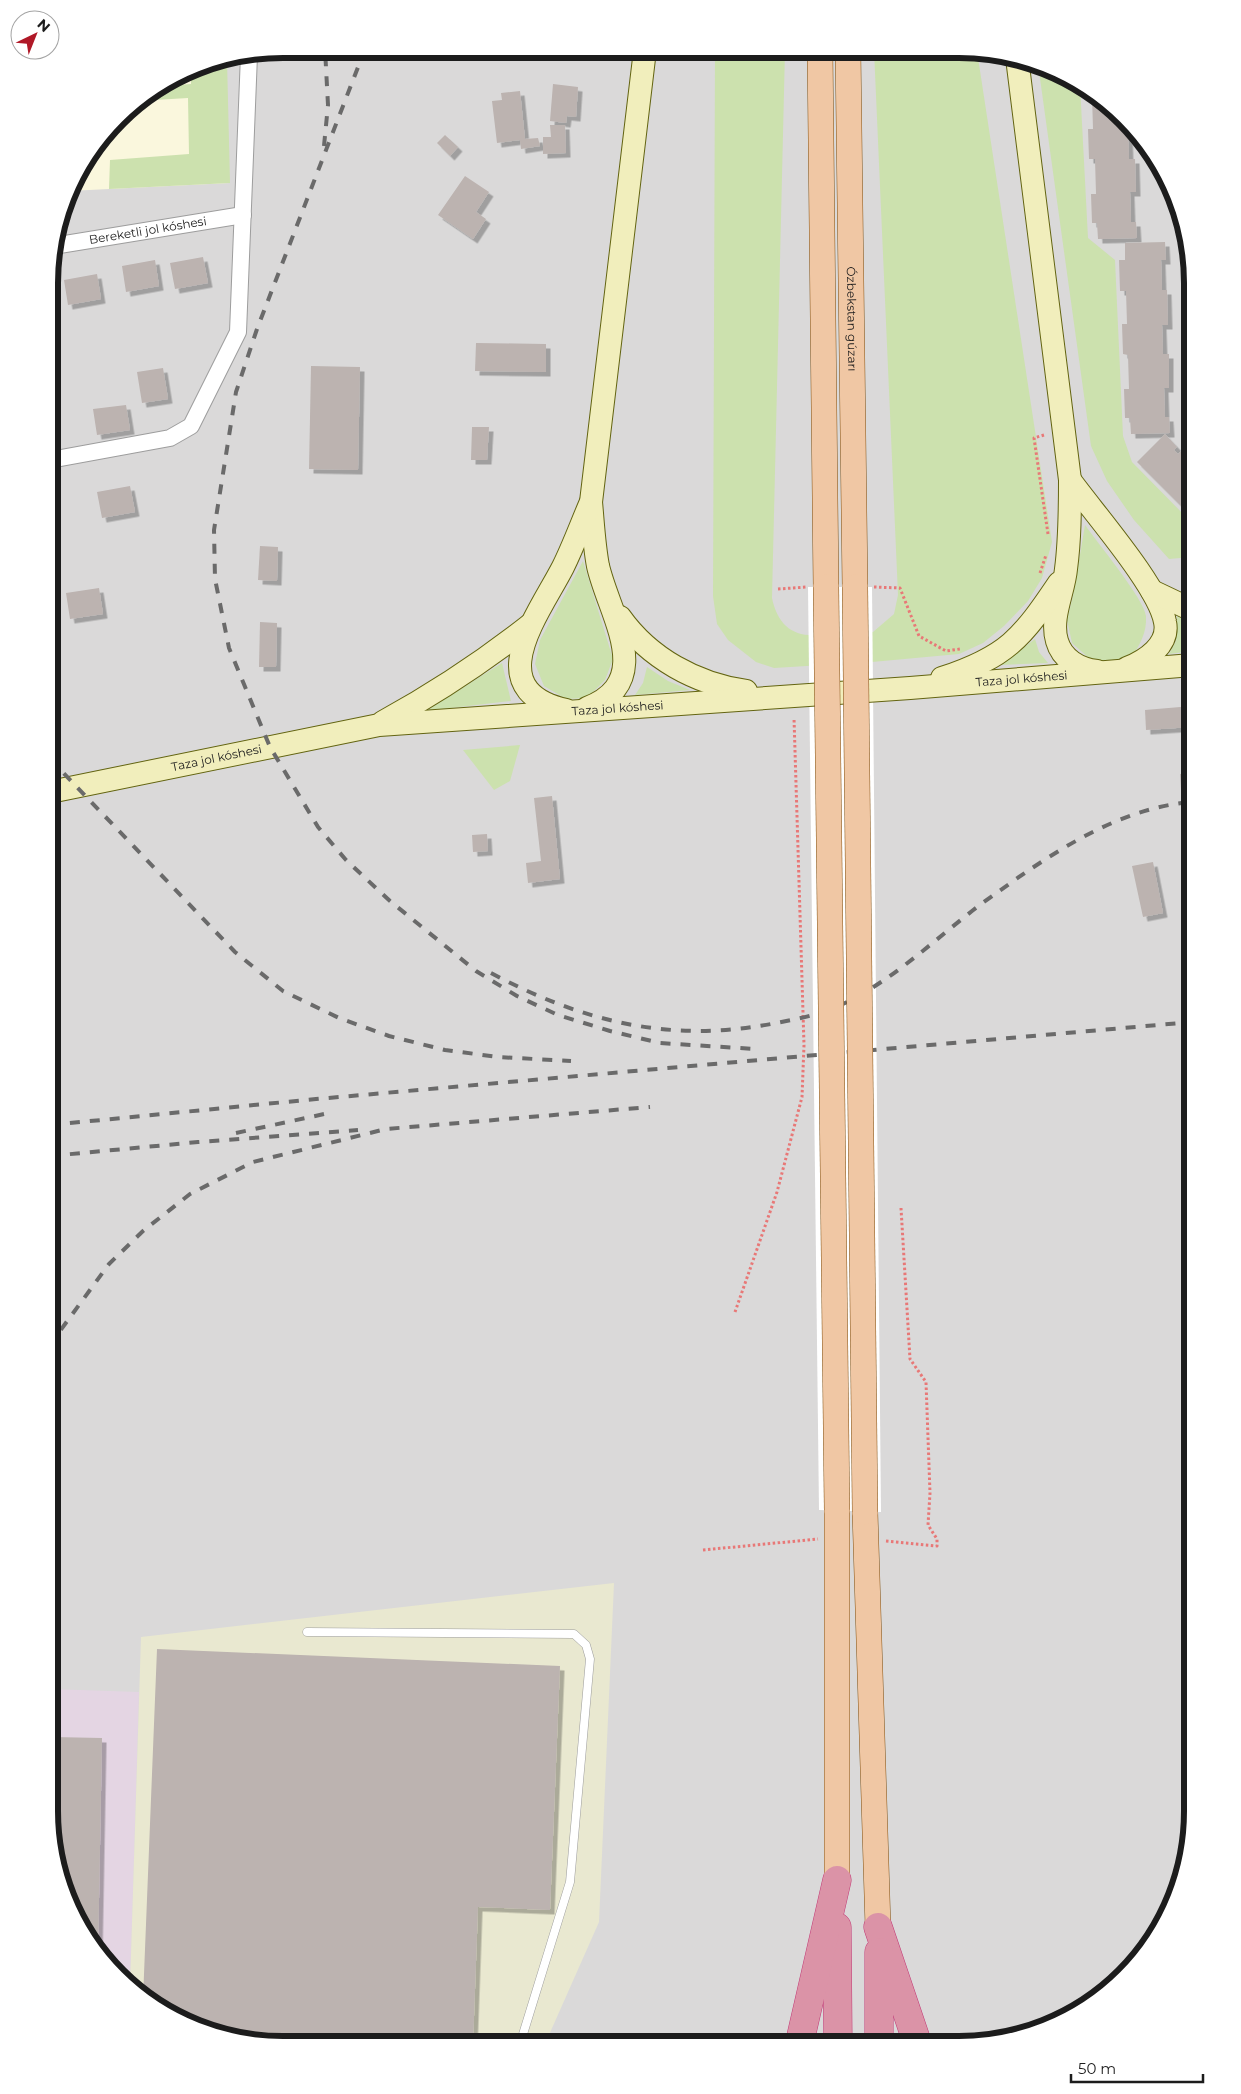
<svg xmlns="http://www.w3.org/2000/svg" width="1241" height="2094" font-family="Montserrat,sans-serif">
<defs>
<filter id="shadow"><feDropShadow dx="4.5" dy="4.5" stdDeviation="0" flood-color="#0004"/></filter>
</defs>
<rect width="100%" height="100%" fill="#ece8e3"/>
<polygon fill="#dad9d9" points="283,49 989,51 1048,67 1101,97 1144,141 1175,193 1192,283 1192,1827 1175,1901 1144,1953 1100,1997 1048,2028 959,2045 252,2043 141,1997 97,1953 49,1811 51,252 73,179 128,107 193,66"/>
<polygon fill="#e4d5e3" points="49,1689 139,1692 130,1986 97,1953 66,1901 49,1811"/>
<polygon fill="#faf7dd" points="193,66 230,183 69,191 73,179 128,107"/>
<polygon fill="#e9e8d0" points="614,1583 599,1922 545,2044 252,2043 193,2028 141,1997 130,1986 141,1637"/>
<g fill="#cce1ae">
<path d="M715 50H785L772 598C776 618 787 634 809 635L873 632 894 614 898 595 874 50 977 51 1052 542 1042 578 1028 601 1004 626 983 643 959 654 872 662 774 668 756 662 728 640 717 624 713 596Z"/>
<polygon points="227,60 230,183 109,189 110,160 189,154 188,98 138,101 162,86 191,84 191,68 193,66"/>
<polygon points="1038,64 1048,67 1080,85 1088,238 1115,260 1123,436 1132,462 1192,523 1192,557 1169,559 1134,520 1107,481 1091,446"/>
<path d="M1085 525C1096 541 1145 600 1146 616 1147 633 1140 644 1131 659L1113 665 1091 660 1072 643 1067 620 1073 596Z"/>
<polygon points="583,561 613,659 605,680 587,698 566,699 544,686 535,664 540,640"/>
<polygon points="1177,614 1192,622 1192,651 1169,654 1176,641"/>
<polygon points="1035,639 1039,652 1048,663 1001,665"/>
<polygon points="502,663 511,701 426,711"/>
<polygon points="647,667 668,681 690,690 635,695 643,683"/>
<polygon points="520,745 510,781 494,790 463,750"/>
</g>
<polygon fill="#fff" points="808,587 872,587 881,1512 819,1510"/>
<g fill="#bcb3b0" filter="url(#shadow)">
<polygon points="553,84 578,87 576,117 567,116 566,123 550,121"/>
<polygon points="1085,88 1101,97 1133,129 1128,129 1129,159 1135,159 1136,192 1130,192 1131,222 1136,222 1137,238 1098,239 1097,223 1092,223 1091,194 1096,194 1095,159 1089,159 1088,129 1093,129 1092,96 1085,96"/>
<polygon points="520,91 525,139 538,138 540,146 521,149 520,140 497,143 492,101 502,100 501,93"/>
<polygon points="550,125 565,125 566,153 543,154 543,137 551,137"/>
<polygon points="445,135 458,147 450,156 437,143"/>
<polygon points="465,176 489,192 476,212 486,219 473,239 438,215"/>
<polygon points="1165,242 1166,260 1161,260 1162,290 1167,290 1168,325 1162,325 1163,354 1169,354 1169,388 1164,388 1165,417 1169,417 1170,433 1131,434 1130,418 1125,418 1124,389 1129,389 1128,355 1123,354 1122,324 1127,324 1126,291 1120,291 1119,260 1125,260 1125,243"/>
<polygon points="203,257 208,283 175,289 170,263"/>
<polygon points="155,260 159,286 126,292 122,266"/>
<polygon points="97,274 101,299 68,305 64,280"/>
<polygon points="476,343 546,344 546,372 475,371"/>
<polygon points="311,366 360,367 358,470 309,469"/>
<polygon points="163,368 168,399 142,403 137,372"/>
<polygon points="126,405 130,430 97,435 93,409"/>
<polygon points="51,407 56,436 50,437 50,433"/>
<polygon points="472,427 489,427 487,460 471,460"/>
<polygon points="1165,434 1177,447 1174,450 1178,454 1181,451 1192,462 1192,517 1137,462"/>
<polygon points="130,486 135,512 102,518 97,492"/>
<polygon points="50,509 53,521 50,521"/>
<polygon points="260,546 278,547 277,581 258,580"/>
<polygon points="99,588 103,614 70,619 66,593"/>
<polygon points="260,622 277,623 276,667 259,667"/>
<polygon points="1192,706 1192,727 1146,730 1145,710"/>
<polygon points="1192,773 1192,790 1181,790 1180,774"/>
<polygon points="552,796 560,879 528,883 526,863 541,861 534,798"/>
<polygon points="487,834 488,851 473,852 472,835"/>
<polygon points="1153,862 1163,913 1143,917 1132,866"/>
<polygon points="157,1649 560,1666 550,1910 478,1907 473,2044 252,2043 193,2028 143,1999"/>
<polygon points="53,1737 102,1738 98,1954 66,1901 51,1823"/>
</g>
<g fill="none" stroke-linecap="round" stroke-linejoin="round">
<g stroke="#9d9d9d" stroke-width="9">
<polyline id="lane" points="307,1632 574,1634 586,1645 590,1659 570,1882 520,2044"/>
</g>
<g stroke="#9d9d9d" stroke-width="18">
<g id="street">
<path id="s1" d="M53 246 243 215"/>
<polyline points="50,460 170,438 191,426 238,332 249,55"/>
</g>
</g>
<g stroke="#636411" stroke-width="24">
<g id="secondary">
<path d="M1017 58 1070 480C1070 510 1070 539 1066 569 1064 592 1050 618 1057 641 1062 659 1079 669 1097 671"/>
<path d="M1070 480C1093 512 1159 587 1165 622 1170 645 1145 661 1127 668"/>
<polyline points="1152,591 1192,610"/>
<path d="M620 617C649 658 696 684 746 691"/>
<path d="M942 678C1007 657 1022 638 1059 583"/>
<path d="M587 708C657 681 609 615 598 566 594 545 593 523 591 502L645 50"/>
<path d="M566 710C478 690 539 614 563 567 573 547 581 525 590 504"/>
<path d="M383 722C436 693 483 662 530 625"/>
<path id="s2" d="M50 792 379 725 910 688 1192 665"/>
</g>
</g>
<g stroke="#825112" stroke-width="26">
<g id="primary">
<polyline points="820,50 826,587"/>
<path id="s3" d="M848 50 855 587"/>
<polyline points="865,1512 878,1927"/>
<polyline points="837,1880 837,1510"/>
</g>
</g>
<g stroke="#c13875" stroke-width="29">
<g id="highway">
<polyline points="837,1927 838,2045"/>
<polyline points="878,1927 918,2045"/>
<polyline points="879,1952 879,2045"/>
<polyline points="799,2045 837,1880"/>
</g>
</g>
<g stroke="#e87877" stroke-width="3" stroke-dasharray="2.5 2.5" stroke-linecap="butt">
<polyline points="1044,435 1034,438 1048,534"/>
<polyline points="1040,573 1046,555"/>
<polyline points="874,587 900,588 919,636 946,651 960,649"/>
<polyline points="778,589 807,587"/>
<polyline points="735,1312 777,1192 802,1097 804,1045 794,718"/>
<polyline points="886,1541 937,1546 937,1539 928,1525 930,1493 926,1382 910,1359 901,1208"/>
<polyline points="703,1550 818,1539"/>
</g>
<use href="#lane" stroke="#fff" stroke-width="8"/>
<use href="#street" stroke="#fff" stroke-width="16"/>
<use href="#secondary" stroke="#f1eebc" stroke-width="22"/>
<use href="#primary" stroke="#f0c7a4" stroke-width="25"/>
<use href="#highway" stroke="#db93a7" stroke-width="28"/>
<g stroke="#6a6a6a" stroke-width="4" stroke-dasharray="10 10" stroke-linecap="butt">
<polyline points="365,49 257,329 236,392 214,530 215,579 229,648 270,747 318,827 346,860 390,901 476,971 517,996 558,1015 610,1031 660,1043 755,1049"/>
<polyline points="324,146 328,105 325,49"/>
<polyline points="50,759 235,952 283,991 339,1018 389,1036 445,1050 498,1057 571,1061"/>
<path d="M491 973C583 1022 672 1044 776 1023 798 1019 822 1014 843 1004 891 981 930 944 972 911 986 900 1001 890 1016 879 1068 843 1127 807 1192 802"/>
<polyline points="50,1125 316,1099 1192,1022"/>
<polyline points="236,1133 329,1113"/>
<polyline points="50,1156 198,1142 358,1130"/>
<polyline points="49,1346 109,1264 143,1231 190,1194 253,1162 386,1129 650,1107"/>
</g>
<g stroke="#825112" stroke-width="26" stroke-linecap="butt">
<g id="primary-bridge">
<polyline points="826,587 837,1510"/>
<polyline points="855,587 865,1512"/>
</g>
</g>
<use href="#primary-bridge" stroke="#f0c7a4" stroke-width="25"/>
</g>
<g text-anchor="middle" stroke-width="4.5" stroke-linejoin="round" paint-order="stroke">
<g font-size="12" fill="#1c1c1c" stroke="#fff">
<text dy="4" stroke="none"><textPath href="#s1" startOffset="96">Bereketli jol kóshesi</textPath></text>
<text dy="4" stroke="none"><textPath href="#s3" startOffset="269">Ózbekstan gúzarı</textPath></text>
<text dy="4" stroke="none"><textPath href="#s2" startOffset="980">Taza jol kóshesi</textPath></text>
<text dy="4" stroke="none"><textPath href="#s2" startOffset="575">Taza jol kóshesi</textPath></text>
<text dy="4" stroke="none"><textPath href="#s2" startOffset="170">Taza jol kóshesi</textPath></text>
</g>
</g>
<path d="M0 0H1241V2094H0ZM283 58H959A225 225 0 0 1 1184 283V1811A225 225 0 0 1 959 2036H283A225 225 0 0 1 58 1811V283A225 225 0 0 1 283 58Z" fill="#fff" fill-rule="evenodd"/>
<path fill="none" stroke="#1c1c1c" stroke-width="6" d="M283 58H959A225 225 0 0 1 1184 283V1811A225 225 0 0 1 959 2036H283A225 225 0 0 1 58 1811V283A225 225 0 0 1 283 58Z"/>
<g transform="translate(35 35) rotate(43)"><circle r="24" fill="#ffffff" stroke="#a4a4a4"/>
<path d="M0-4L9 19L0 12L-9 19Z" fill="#b01827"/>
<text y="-8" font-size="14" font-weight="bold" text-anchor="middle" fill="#1c1c1c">N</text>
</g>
<path d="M1071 2074v8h132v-8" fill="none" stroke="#1c1c1c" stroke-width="2.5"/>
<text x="1078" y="2074" font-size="15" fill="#1c1c1c" stroke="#ffffff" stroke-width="4" paint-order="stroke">50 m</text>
</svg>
